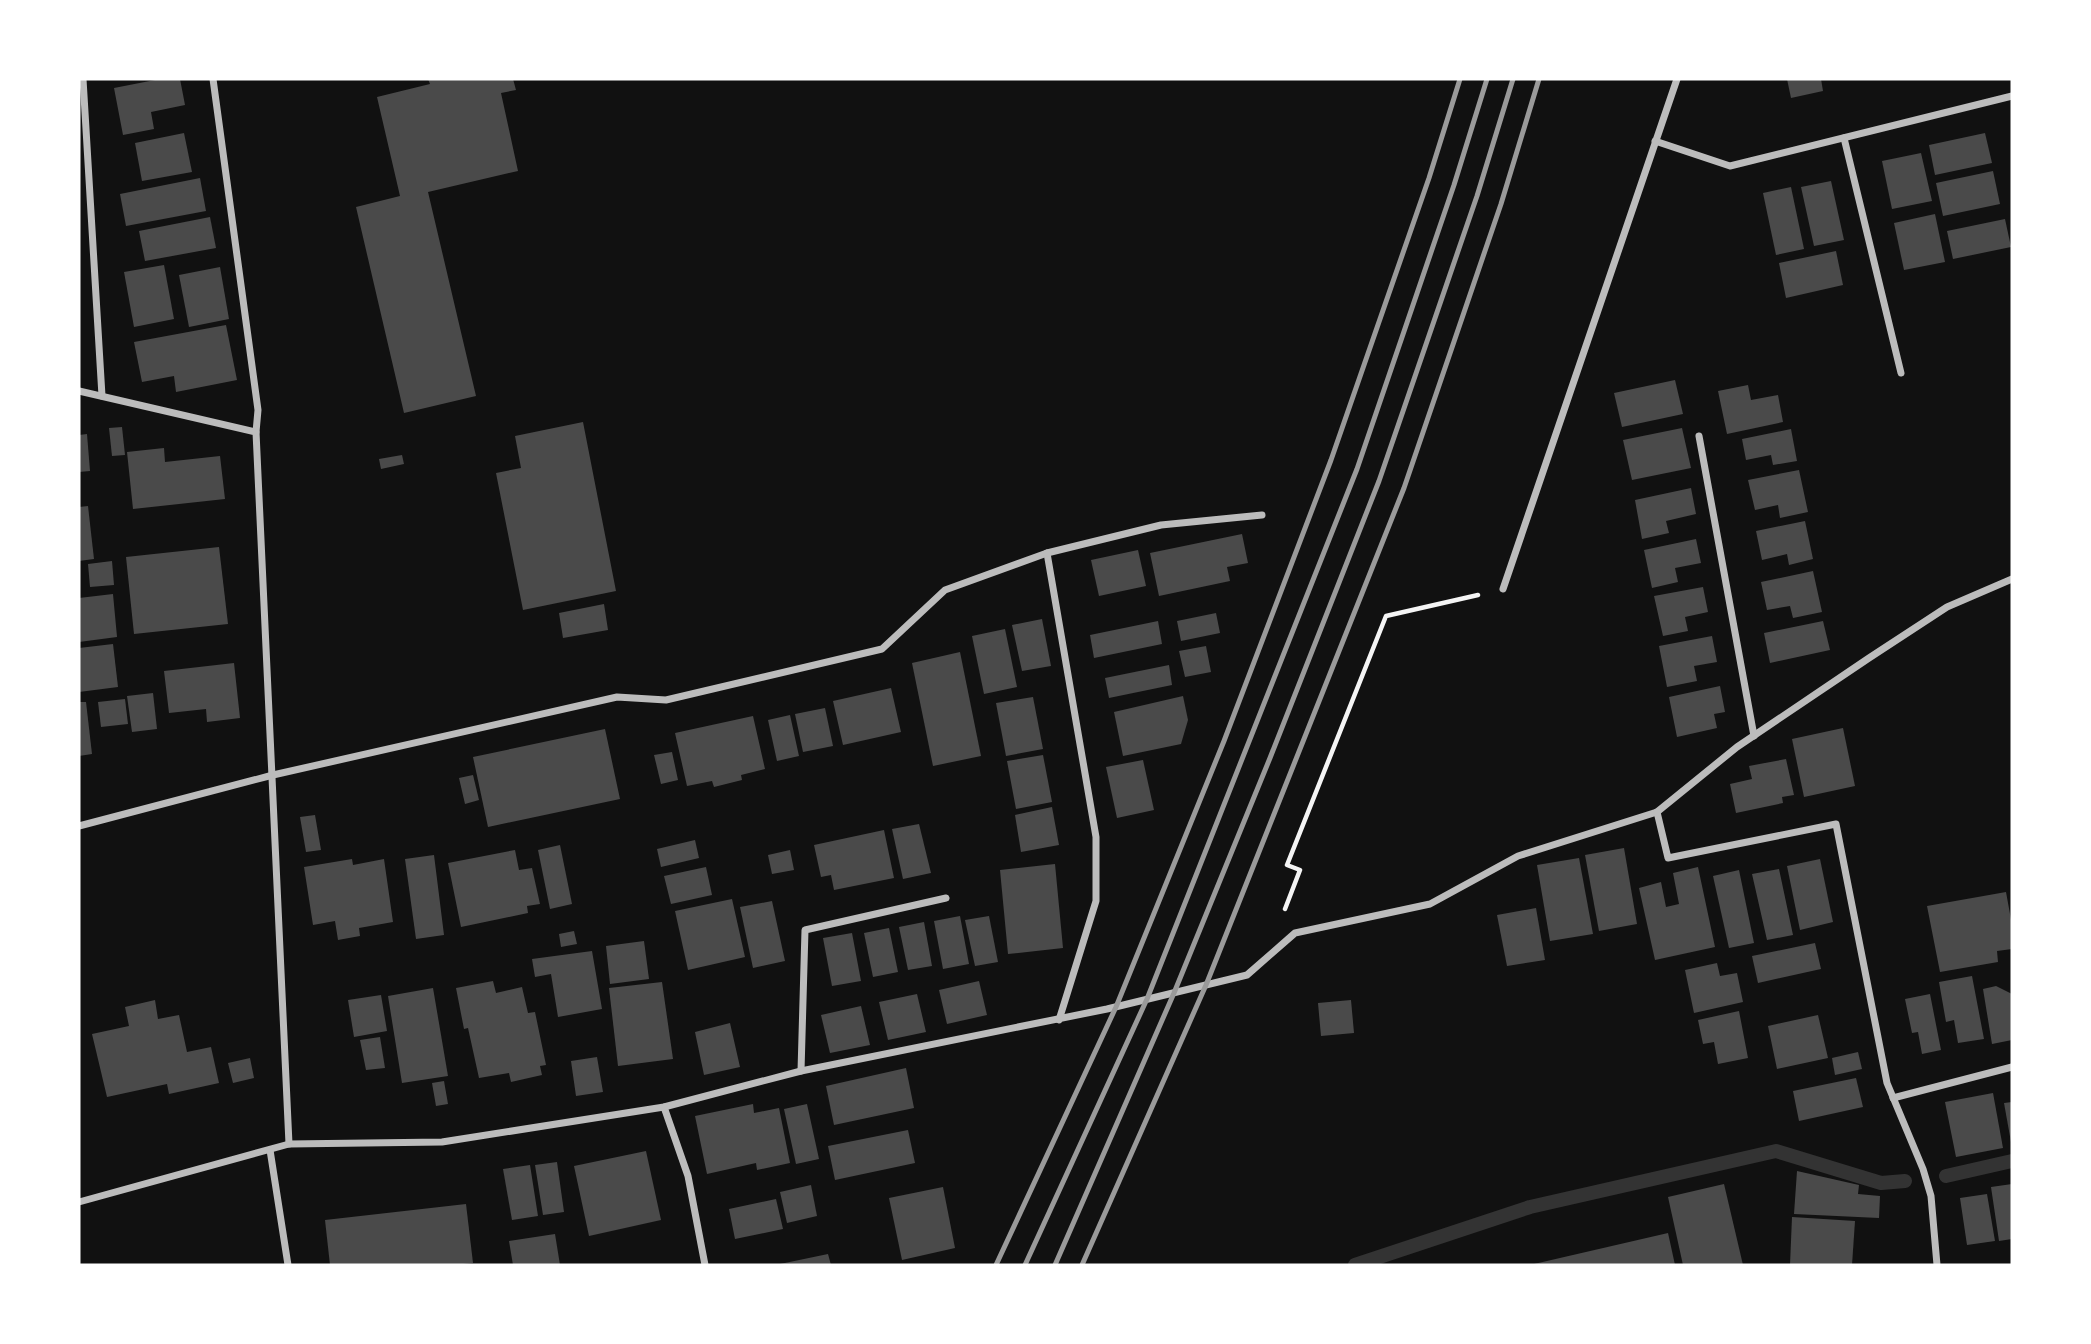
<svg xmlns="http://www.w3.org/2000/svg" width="2091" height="1344" font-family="Raleway,sans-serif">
<rect width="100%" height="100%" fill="#111"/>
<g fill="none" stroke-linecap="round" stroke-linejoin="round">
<g stroke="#333" stroke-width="14">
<polyline points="1946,1176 2012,1161"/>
<polyline points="1355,1265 1530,1207 1776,1151 1881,1183 1905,1181"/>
</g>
</g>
<g fill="#4a4a4a">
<polygon points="160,79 180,79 185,105 151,112 154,129 123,135 114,88"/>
<polygon points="428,79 513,79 516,90 501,93 518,171 428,192 476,396 404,413 356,207 400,196 377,97 430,84"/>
<polygon points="1787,79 1821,79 1823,91 1791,98"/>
<polygon points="184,133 192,172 142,181 135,143"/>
<polygon points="1985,133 1992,163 1935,175 1929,145"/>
<polygon points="1921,153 1932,201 1892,209 1882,161"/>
<polygon points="1993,171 2000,204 1943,216 1936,183"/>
<polygon points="200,178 206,211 126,226 120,194"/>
<polygon points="1831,181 1844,240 1814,246 1801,187"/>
<polygon points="1791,187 1804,249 1776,255 1763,193"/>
<polygon points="1935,214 1945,262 1904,270 1894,223"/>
<polygon points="210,217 216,248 145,261 139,231"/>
<polygon points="2005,219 2011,247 1953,259 1947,231"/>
<polygon points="1836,251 1843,285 1786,298 1779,263"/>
<polygon points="164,265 174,319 134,327 124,272"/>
<polygon points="220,267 229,319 189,327 179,275"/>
<polygon points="226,325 237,380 176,392 174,376 142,382 134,342"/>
<polygon points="1675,380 1683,414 1622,427 1614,393"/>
<polygon points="1748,385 1751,400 1778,395 1783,422 1727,434 1718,391"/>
<polygon points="583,422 616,591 523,610 496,473 521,468 515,436"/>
<polygon points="122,427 125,455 112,456 109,428"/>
<polygon points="1682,428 1691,468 1632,480 1623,440"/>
<polygon points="1791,429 1797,461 1773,465 1771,455 1746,460 1742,439"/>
<polygon points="87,434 90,471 79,472 79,435"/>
<polygon points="164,448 165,462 220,456 225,499 133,509 127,452"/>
<polygon points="402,455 404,464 381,469 379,459"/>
<polygon points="1799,470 1808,512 1780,518 1778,505 1755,510 1748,480"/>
<polygon points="1691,488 1696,514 1666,521 1669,533 1642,539 1635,500"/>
<polygon points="88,506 94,559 79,561 79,507"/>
<polygon points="1805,521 1813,559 1789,565 1787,554 1762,560 1756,531"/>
<polygon points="1242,534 1248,563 1227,567 1230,581 1159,596 1150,553"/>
<polygon points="1696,539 1701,563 1675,568 1678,582 1652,588 1644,550"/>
<polygon points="219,547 228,624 134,634 126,557"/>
<polygon points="1138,550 1146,586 1099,596 1091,560"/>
<polygon points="112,561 114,585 90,587 88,564"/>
<polygon points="1813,571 1822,612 1793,618 1790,606 1767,610 1761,582"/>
<polygon points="1703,587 1708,612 1685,617 1688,631 1663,636 1654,596"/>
<polygon points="113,594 117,637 79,642 79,598"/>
<polygon points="604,604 608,630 563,638 559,613"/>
<polygon points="1216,613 1220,633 1181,641 1177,621"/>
<polygon points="1042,619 1051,666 1022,671 1012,625"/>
<polygon points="1158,621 1162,644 1094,658 1090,635"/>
<polygon points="1823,621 1830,650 1770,663 1764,633"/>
<polygon points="1005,629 1017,687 984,694 972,636"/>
<polygon points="1712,636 1717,662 1694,666 1697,681 1667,687 1659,646"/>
<polygon points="113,644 118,687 79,692 79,648"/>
<polygon points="1206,646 1211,672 1185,677 1179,651"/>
<polygon points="960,652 981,756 933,766 912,663"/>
<polygon points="234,663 240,718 207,722 206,709 169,713 164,671"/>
<polygon points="1169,665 1172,685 1109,698 1105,678"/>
<polygon points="1720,686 1725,712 1714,714 1717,728 1677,737 1669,697"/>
<polygon points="891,688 901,732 843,745 833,701"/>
<polygon points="153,693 157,729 132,732 127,696"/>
<polygon points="1183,696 1188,720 1181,744 1123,756 1114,712"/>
<polygon points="1033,697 1043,749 1006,756 996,703"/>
<polygon points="125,699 128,724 101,727 98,702"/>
<polygon points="79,702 86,702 92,754 79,756"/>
<polygon points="825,708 833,746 803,752 795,714"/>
<polygon points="790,715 799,756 777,761 768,720"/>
<polygon points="753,716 765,769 741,775 742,780 714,787 712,781 687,786 675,733"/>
<polygon points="1843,728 1855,786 1804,797 1792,739"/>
<polygon points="605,729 620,799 488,827 473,757"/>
<polygon points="672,752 678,780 661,784 654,755"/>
<polygon points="1043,755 1052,802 1016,809 1007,761"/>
<polygon points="1786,759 1794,795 1782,797 1783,803 1736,813 1730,784 1752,779 1749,766"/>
<polygon points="1143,760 1154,810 1117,818 1106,767"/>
<polygon points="473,775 479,800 465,804 459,778"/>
<polygon points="1052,807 1059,845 1021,852 1015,815"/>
<polygon points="315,815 321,850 306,852 300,817"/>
<polygon points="919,824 931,873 903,879 892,829"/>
<polygon points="884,830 894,878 834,890 831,875 821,877 814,845"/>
<polygon points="695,840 699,858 661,867 657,849"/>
<polygon points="560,845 572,904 550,909 538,850"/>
<polygon points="1624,848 1637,924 1599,931 1585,855"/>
<polygon points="515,850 519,870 532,868 540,904 527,906 528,913 461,927 448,863"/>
<polygon points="790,850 794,870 772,874 768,855"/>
<polygon points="434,855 444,935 416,939 405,859"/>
<polygon points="1579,858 1593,934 1550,941 1537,865"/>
<polygon points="352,859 353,865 384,859 393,922 359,928 360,936 338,940 335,921 313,925 304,867"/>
<polygon points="1820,859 1833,922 1800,930 1787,866"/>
<polygon points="1055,864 1063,948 1008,954 1000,870"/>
<polygon points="706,867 712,895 671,904 664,876"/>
<polygon points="1698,867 1715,947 1655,960 1639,888 1661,882 1666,907 1679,904 1673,873"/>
<polygon points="1779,869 1793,935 1767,940 1752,874"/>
<polygon points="1739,870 1754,943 1729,948 1713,876"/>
<polygon points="2006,892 2012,925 2012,949 1997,951 1998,962 1940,972 1927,906"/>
<polygon points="732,899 745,957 688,970 675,911"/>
<polygon points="772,901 785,961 753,968 740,907"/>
<polygon points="1536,908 1545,960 1507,966 1497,915"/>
<polygon points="960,916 969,964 943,969 934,921"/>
<polygon points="989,916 998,962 975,966 965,920"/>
<polygon points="924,922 932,966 908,970 899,927"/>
<polygon points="889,928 898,972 873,977 864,933"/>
<polygon points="574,931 577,944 561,947 559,934"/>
<polygon points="852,933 861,981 832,986 823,938"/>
<polygon points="644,941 649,979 610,984 606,946"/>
<polygon points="1815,943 1821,969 1758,983 1752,956"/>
<polygon points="592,951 602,1009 558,1017 551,974 535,977 532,959"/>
<polygon points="1717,963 1720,976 1737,973 1743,1002 1694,1013 1685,970"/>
<polygon points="1972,976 1984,1039 1958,1043 1954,1020 1946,1022 1939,982"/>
<polygon points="493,981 496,993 522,987 528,1013 535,1012 546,1065 540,1066 542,1075 511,1082 509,1073 479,1078 468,1028 464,1029 456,988"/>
<polygon points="979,981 987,1015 947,1024 939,990"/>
<polygon points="662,982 673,1059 618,1066 609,988"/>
<polygon points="1996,986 2012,994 2012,1040 1992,1044 1983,989"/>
<polygon points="433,988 448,1076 402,1083 388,996"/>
<polygon points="917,994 926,1032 888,1040 879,1002"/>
<polygon points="1930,994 1941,1050 1922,1054 1918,1032 1912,1033 1905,999"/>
<polygon points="381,995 387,1031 354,1037 348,1000"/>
<polygon points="155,1000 158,1019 179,1015 187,1052 211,1047 219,1083 169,1094 167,1084 107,1097 92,1034 129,1026 125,1007"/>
<polygon points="1351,1000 1354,1033 1321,1036 1318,1003"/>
<polygon points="861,1006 870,1045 830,1053 821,1015"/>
<polygon points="1739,1011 1748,1058 1718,1064 1714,1042 1703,1044 1698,1020"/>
<polygon points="1818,1015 1828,1058 1777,1069 1768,1026"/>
<polygon points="730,1023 740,1067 704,1075 695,1032"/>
<polygon points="380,1037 385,1068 366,1070 360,1040"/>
<polygon points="1858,1052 1862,1069 1835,1075 1832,1058"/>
<polygon points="597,1057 603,1092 576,1096 571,1061"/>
<polygon points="250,1058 254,1078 233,1083 228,1063"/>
<polygon points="906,1068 914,1108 834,1125 826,1086"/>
<polygon points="1856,1078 1863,1107 1799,1121 1793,1091"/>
<polygon points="444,1081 448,1104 436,1106 432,1083"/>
<polygon points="1993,1093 2003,1148 1956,1157 1945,1102"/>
<polygon points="2012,1102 2012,1142 2011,1142 2004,1103"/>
<polygon points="753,1104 754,1113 779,1108 790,1163 757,1170 756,1163 707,1174 695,1116"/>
<polygon points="807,1104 819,1159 796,1164 784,1109"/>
<polygon points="908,1130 915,1163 835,1180 828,1146"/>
<polygon points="646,1151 661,1220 589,1236 574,1166"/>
<polygon points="557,1162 564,1212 543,1215 535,1165"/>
<polygon points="530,1165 538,1216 512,1220 503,1169"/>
<polygon points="1797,1171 1859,1185 1858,1194 1880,1196 1879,1218 1794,1214"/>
<polygon points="1724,1184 1743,1265 1683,1265 1668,1197"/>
<polygon points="2012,1184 2012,1239 1999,1241 1991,1187"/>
<polygon points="811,1185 817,1216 787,1223 780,1192"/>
<polygon points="943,1187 955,1248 902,1260 889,1198"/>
<polygon points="1987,1194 1995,1241 1967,1245 1960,1198"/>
<polygon points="776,1199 783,1229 735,1239 729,1209"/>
<polygon points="466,1204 473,1263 454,1265 330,1265 325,1220"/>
<polygon points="1792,1217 1855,1221 1852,1265 1790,1265"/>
<polygon points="1668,1233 1675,1265 1534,1265 1534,1264"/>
<polygon points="555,1234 560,1265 513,1265 509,1241"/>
<polygon points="828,1254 831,1265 780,1265 780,1264"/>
</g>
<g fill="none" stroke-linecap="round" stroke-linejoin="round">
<polyline stroke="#f5f5f5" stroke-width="4.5" points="1285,909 1300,870 1287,865 1386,616 1478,595"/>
<g stroke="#bcbcbc" stroke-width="7">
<polyline points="83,79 102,396"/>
<polyline points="213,79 258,410 256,432"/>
<polyline points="1844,138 1901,373"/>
<polyline points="1655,141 1730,166 2012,96"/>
<polyline points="79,391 256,432 289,1144"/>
<polyline points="1699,436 1754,736"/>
<polyline points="1047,553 1096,837 1096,901 1059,1020"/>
<polyline points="1503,589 1677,79"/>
<polyline points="1657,812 1668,858 1836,824 1887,1083 1923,1169 1931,1196 1937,1265"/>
<polyline points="79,826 273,775 617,697 666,700 882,649 945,590 1047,553 1161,525 1262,515"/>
<polyline points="801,1071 805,930 946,898"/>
<polyline points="1893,1098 2012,1067"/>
<polyline points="664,1107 688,1176 705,1265"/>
<polyline points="270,1150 288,1265"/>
<polyline points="79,1202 289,1144 442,1142 664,1107 801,1071 1107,1009 1247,975 1295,933 1430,904 1518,856 1657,812 1737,747 1869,658 1947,607 2012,579"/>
</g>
<g stroke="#9a9a9a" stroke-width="5">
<polyline points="996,1265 1116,1007 1224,741 1331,460 1429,178 1460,79"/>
<polyline points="1025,1265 1147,999 1357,469 1454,185 1487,79"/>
<polyline points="1055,1265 1174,993 1270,758 1379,481 1477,196 1513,79"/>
<polyline points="1082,1265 1206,985 1404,488 1501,204 1539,79"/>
</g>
</g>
<rect width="2091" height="1344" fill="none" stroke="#ffffff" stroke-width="161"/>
</svg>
